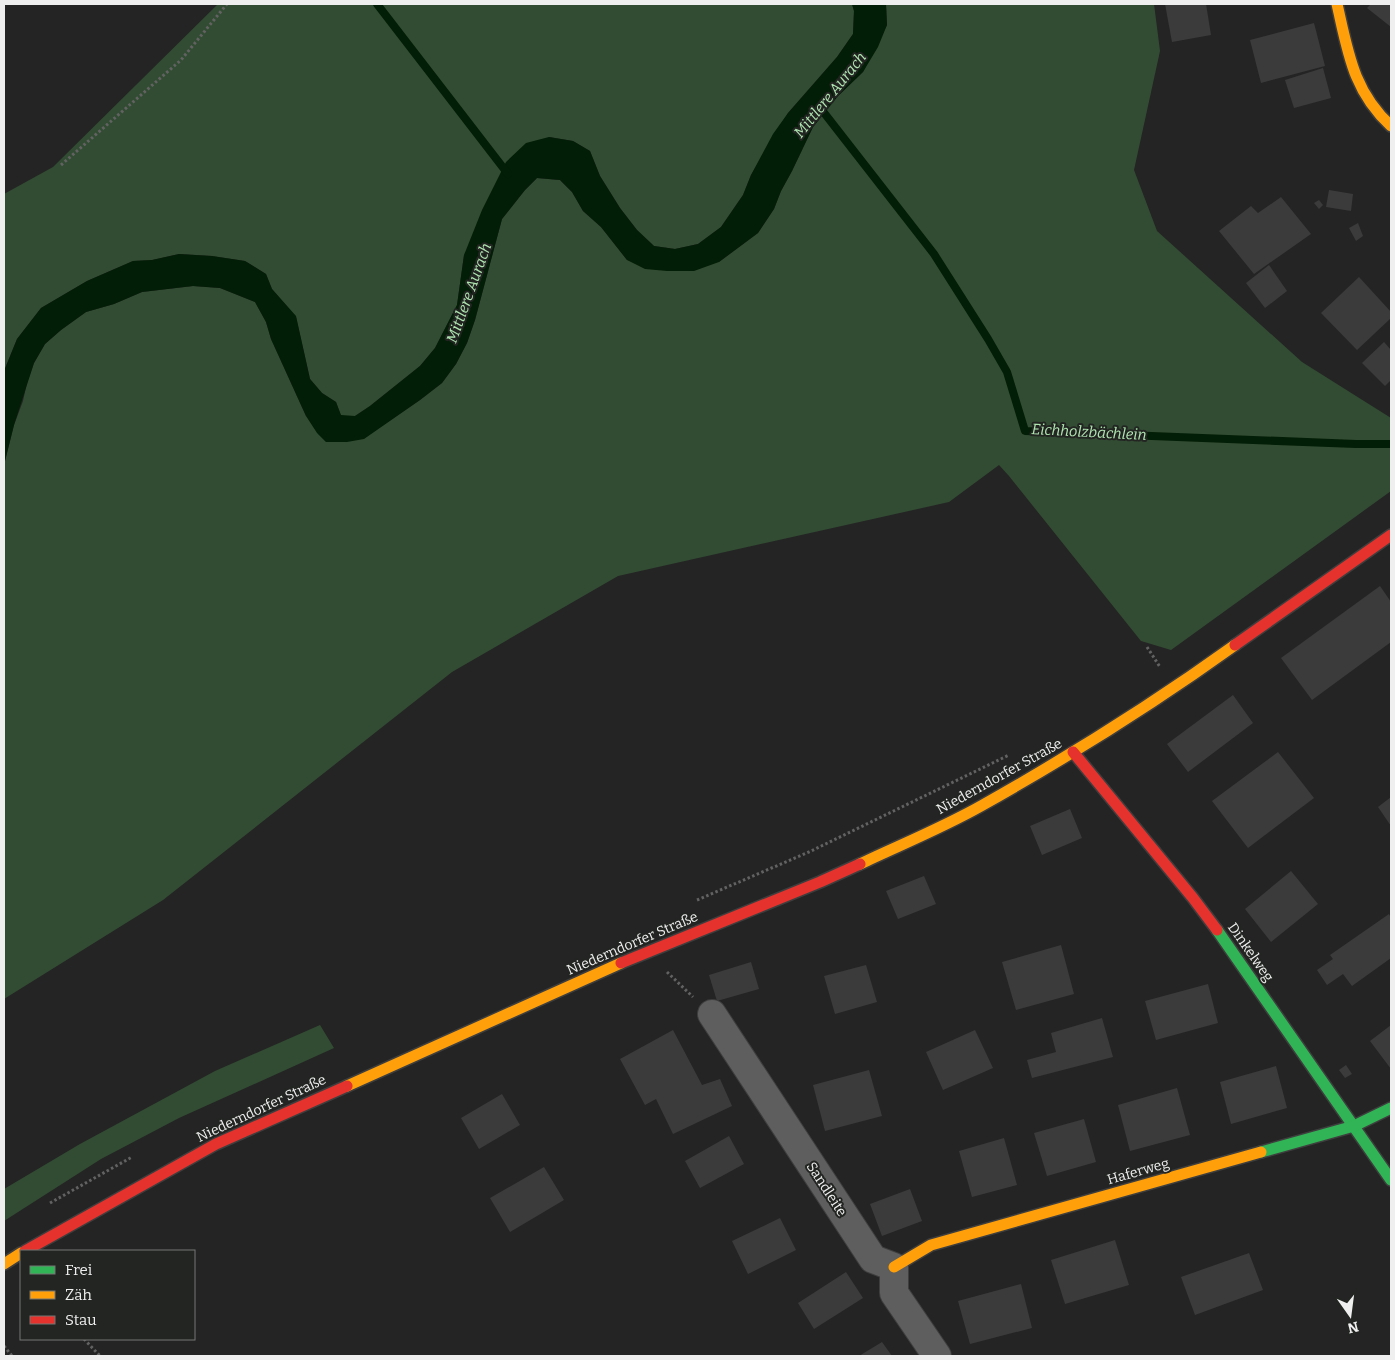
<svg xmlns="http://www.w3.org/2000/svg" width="1395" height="1360" font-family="Bitter,serif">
<rect width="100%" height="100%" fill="#242424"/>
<g fill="#324c33">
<polygon points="218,4 852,4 854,11 853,34 837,57 788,113 751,175 743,195 721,227 698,244 675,249 654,246 637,230 620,208 600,176 590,151 573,141 549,137 464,255 457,305 435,348 420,366 370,406 355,416 341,416 336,402 322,393 310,379 296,317 272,289 266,274 245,261 212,256 179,254 152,260 133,261 87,281 41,308 17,339 4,371 4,194 53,167"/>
<polygon points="886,4 1154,4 1160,51 1134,170 1157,231 1302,362 1391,418 1391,491 1171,650 1141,641 1009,476 999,465 949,502 618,576 452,672 163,900 4,999 4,465 14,425 23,401 27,383 34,363 45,344 61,330 86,312 114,304 142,292 193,286 220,288 255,302 266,322 271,339 306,416 363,439 420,400 442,383 456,364 467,343 475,320 502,219 525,190 537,178 560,180 572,192 583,211 601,227 627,260 719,262 758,233 774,209 781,191 792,171 813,127 838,96 863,72 887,25"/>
<polygon points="320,1025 334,1048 179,1118 101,1159 4,1221 4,1189 80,1144 215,1071"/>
</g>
<polygon fill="#031e06" points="852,4 886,4 887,25 878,47 863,72 838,96 813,127 792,171 781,191 774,209 758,233 719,262 694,271 667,271 645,269 627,260 601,227 583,211 572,192 560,180 537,178 525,190 502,219 475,320 467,343 456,364 442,383 420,400 364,439 347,442 326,442 317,433 306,416 271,339 266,322 255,302 220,288 193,286 142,292 114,304 86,312 61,330 45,344 34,363 14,425 4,465 4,371 17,339 41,308 87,281 133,261 152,260 179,254 212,256 245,261 266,274 272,289 296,316 310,379 322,393 336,402 341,415 355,416 370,406 420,366 435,348 457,305 464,255 482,210 506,162 526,143 549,137 573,141 590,151 600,176 620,208 637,230 654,246 675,249 698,244 721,227 743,195 751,175 773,134 788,113 837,57 853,34 854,11"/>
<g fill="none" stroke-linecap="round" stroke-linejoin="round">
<g stroke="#031e06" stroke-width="8">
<polyline points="377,4 508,174"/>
<polyline points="818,105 934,254 988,339 1007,372 1025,431 1356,444 1391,444"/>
</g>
</g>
<g fill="#3a3b3a">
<polygon points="1165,4 1206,4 1211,35 1172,42"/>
<polygon points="1371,4 1391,4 1391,27 1367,8"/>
<polygon points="1314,23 1325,66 1261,83 1250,40"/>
<polygon points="1323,68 1331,98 1294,108 1285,80"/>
<polygon points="1329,190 1353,194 1351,211 1326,207"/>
<polygon points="1281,197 1311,234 1254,274 1219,231 1251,206 1258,213"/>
<polygon points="1319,200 1323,205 1319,209 1314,203"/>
<polygon points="1358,223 1363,236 1356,241 1349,228"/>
<polygon points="1269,265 1287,291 1265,308 1246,283"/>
<polygon points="1359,277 1391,312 1391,318 1357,350 1321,313"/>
<polygon points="1384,342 1391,350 1391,380 1385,386 1362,363"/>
<polygon points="1380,586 1391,602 1391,642 1312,700 1281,658"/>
<polygon points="1233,695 1253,723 1188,772 1167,744"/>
<polygon points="1278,752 1314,798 1248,848 1212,801"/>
<polygon points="1391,797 1391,826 1378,807"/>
<polygon points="1070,809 1082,838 1042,855 1030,826"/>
<polygon points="1291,871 1318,904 1271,942 1245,909"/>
<polygon points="924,876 936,904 898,919 886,891"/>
<polygon points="1389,914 1391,918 1391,958 1352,986 1343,974 1327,985 1317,970 1333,959 1330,955"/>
<polygon points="1061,945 1074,994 1016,1010 1002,962"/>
<polygon points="751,962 759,989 717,1001 709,975"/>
<polygon points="866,965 877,1002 835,1014 824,976"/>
<polygon points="1208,984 1218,1023 1156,1040 1145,1001"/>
<polygon points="1102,1018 1113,1057 1032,1078 1027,1060 1056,1052 1051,1033"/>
<polygon points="1391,1025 1391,1069 1370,1041"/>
<polygon points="673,1030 702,1085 720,1079 732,1106 673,1134 656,1099 645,1105 620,1059"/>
<polygon points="975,1030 993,1068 943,1090 926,1052"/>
<polygon points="1346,1065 1352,1074 1345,1078 1339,1070"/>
<polygon points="1276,1066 1287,1108 1231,1124 1220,1082"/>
<polygon points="869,1070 882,1116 825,1131 813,1085"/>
<polygon points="1177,1088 1190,1135 1130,1151 1118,1105"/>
<polygon points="502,1094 520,1125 479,1149 461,1118"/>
<polygon points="1084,1119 1096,1162 1047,1176 1034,1133"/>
<polygon points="729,1136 744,1164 700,1188 685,1161"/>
<polygon points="1004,1138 1017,1185 972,1197 959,1151"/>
<polygon points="544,1167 564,1200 510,1232 490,1198"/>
<polygon points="910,1189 922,1221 882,1236 870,1204"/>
<polygon points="780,1218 796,1250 748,1274 732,1241"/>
<polygon points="1115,1240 1129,1285 1065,1304 1051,1260"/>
<polygon points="1249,1253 1263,1290 1195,1315 1181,1277"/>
<polygon points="846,1272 863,1298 814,1329 798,1303"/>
<polygon points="1021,1284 1032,1328 970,1344 958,1301"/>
<polygon points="882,1342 892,1356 859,1356"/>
</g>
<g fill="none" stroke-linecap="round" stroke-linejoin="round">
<g stroke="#3e3e3e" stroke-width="30">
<polyline id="street" points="712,1014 873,1259 894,1267 894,1293 937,1356"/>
</g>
<g stroke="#3e3e3e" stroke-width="14">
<g id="fast">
<polyline points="1217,930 1391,1180"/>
<polyline points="1261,1152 1354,1126 1391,1108"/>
</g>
</g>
<g stroke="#3e3e3e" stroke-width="14">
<g id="slow">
<path d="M1337 4C1348 52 1353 91 1391 126"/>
<path d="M860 864C900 845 942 828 981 806 1068 757 1153 704 1235 645"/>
<polyline points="347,1086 621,963"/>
<polyline points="4,1264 21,1253"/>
<polyline points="894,1267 931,1245 1261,1152"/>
</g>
</g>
<g stroke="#3e3e3e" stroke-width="14">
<g id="jam">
<polyline points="1235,645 1391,535"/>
<polyline points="1073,752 1193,898 1217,930"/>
<polyline points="621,963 820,882 860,864"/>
<polyline points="25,1251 216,1144 347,1086"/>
</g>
</g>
<g stroke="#626262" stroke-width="3" stroke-dasharray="2.5 2.5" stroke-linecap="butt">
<polyline points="61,165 181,60 227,4"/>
<polyline points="1147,647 1160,667"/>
<polyline points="697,900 809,852 1009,755"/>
<polyline points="667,972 693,997"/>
<polyline points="50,1203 132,1157"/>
<polyline points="84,1339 100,1356"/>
<polyline points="4,1346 12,1356"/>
</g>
<use href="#street" stroke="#5d5e5d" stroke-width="28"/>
<use href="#fast" stroke="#30b455" stroke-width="11"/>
<use href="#slow" stroke="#ff9f0a" stroke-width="11"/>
<use href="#jam" stroke="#e5322d" stroke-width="11"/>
</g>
<g text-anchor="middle" stroke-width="4" stroke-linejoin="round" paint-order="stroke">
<g font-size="14" fill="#eeefee" stroke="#232523">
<text transform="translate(999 776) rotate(-29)" y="5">Niederndorfer Straße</text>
<text transform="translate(632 943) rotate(-23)" y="5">Niederndorfer Straße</text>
<text transform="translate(1251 952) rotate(55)" y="5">Dinkelweg</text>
<text transform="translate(261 1108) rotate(-25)" y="5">Niederndorfer Straße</text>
<text transform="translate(1138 1171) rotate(-16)" y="5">Haferweg</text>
<text transform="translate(827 1189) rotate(57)" y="5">Sandleite</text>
</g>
<g font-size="15" font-style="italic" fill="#b0e7b1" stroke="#232523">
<text transform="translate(830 95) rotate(-51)" y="5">Mittlere Aurach</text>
<text transform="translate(469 293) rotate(-70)" y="5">Mittlere Aurach</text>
<text transform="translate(1089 432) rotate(3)" y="5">Eichholzbächlein</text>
</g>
</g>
<rect width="1395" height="1360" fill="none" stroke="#eeefee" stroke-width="10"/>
<rect x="20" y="1250" width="175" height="90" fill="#232523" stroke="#747674"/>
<rect x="30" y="1266" width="25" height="8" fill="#30b455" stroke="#747674"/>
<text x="65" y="1275" font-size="15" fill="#eeefee">Frei</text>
<rect x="30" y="1291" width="25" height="8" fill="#ff9f0a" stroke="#747674"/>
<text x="65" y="1300" font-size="15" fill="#eeefee">Zäh</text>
<rect x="30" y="1316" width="25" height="8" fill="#e5322d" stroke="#747674"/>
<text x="65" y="1325" font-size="15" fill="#eeefee">Stau</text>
<g transform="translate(1350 1315) rotate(166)" stroke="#232523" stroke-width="4" paint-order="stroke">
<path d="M0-4L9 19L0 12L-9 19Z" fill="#eeefee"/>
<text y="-8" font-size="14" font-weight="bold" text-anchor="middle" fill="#eeefee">N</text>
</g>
</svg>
